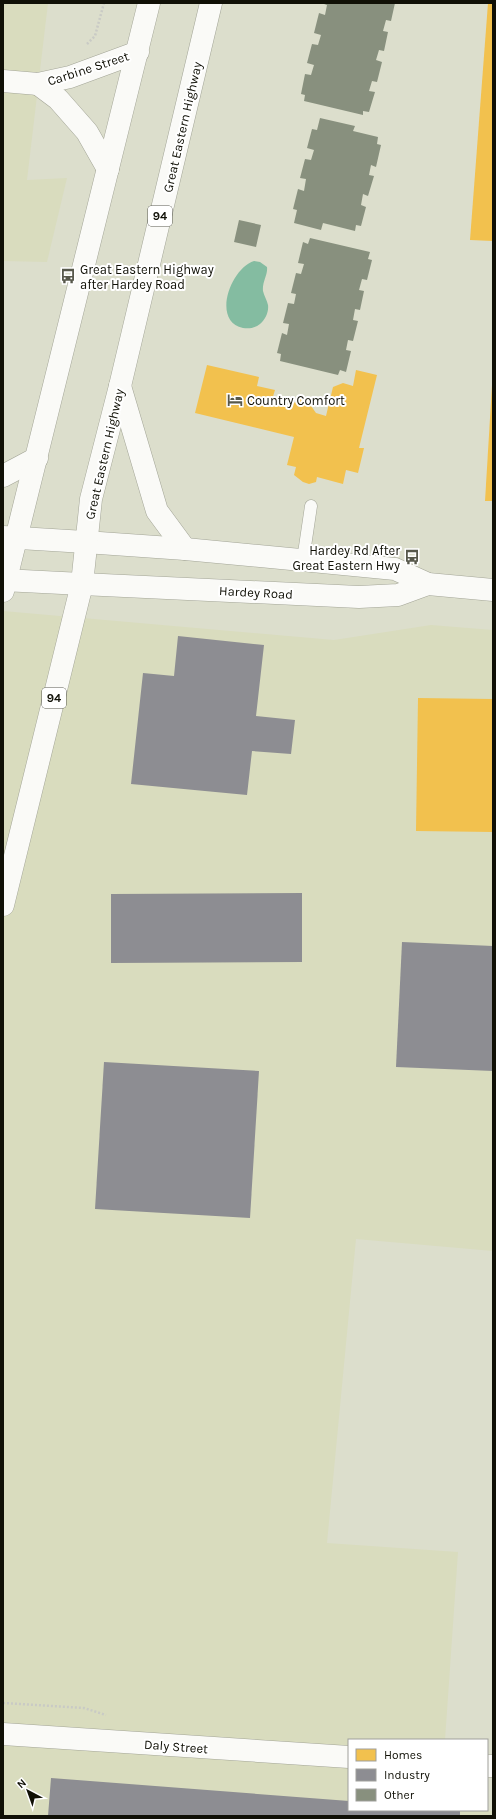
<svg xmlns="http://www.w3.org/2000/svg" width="496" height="1819" font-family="Karla,sans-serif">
<rect width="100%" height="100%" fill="#dcdecc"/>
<g fill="#d9dcbe">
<polygon points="3,3 48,3 27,180 67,178 47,262 3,261"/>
<polygon points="3,611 334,640 431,625 493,630 493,1251 356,1239 327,1543 458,1552 445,1740 349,1740 349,1810 478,1810 493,1811 493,1816 3,1816"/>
</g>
<path fill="#84bca1" d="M254 261 260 262 267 267C268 275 262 282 263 291 264 296 267 300 268 305 269 312 265 320 260 324 255 328 249 329 243 328 211 321 231 268 254 261Z"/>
<g fill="#f2c14e">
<polygon points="488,3 493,3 493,241 470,240"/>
<polygon points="207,365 259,377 257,386 275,390 271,403 288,407 304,396 316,413 326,416 333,387 343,383 353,386 356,370 377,375 359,448 364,448 358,473 346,470 343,484 317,477 316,482 309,484 303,482 294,475 296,467 287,465 294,437 195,413"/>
<polygon points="492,385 493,385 493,501 485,501"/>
<polygon points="418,698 493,699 493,832 416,831"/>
</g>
<g fill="#8d8d92">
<polygon points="178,636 264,645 256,716 295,720 291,754 252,751 247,795 131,784 143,673 174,676"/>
<polygon points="302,893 302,962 111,963 111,894"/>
<polygon points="402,942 493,946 493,1071 396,1067"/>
<polygon points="104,1062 259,1071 250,1218 95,1209"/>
<polygon points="51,1778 349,1801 349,1810 460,1810 460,1816 48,1816"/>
</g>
<g fill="#88907e">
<polygon points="321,3 395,3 391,21 386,20 383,31 388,32 384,51 379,50 376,60 382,62 377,82 372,81 369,91 375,92 369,112 363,111 363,115 304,101 305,95 301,94 305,74 311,75 314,65 307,63 312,44 318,45 321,35 314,33 319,13 325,15 327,5"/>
<polygon points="320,118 355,126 353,131 378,137 377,144 381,145 376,167 371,165 369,175 374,176 368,196 363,194 361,205 366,207 361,226 356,225 355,231 323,223 321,230 294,223 297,210 293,209 298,189 304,191 306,179 300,178 305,159 311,160 314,150 307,148 312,129 317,130"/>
<polygon points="239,220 261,225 256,247 234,242"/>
<polygon points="310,238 370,252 368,259 372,260 367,280 362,279 359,290 364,291 360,310 355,309 353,320 358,321 353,341 348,340 346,350 351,351 346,372 340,370 338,375 280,361 281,354 277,353 282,333 287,335 289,324 283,323 288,303 294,304 296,294 291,293 296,273 301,274 304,264 298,263 303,242 308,244"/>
</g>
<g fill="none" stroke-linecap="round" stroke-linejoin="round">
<g stroke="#a3a597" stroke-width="13">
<polyline id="service" points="303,560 311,506"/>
</g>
<g stroke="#a3a597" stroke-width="23">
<g id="minor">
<polyline points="3,81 38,84 70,77 138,52"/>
<polyline points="38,84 58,99 87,132 108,169"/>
<polyline points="3,1734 349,1757"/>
<polyline points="487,1766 493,1766"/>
</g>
</g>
<g stroke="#a3a597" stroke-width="23">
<g id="secondary">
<polyline points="85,542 185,549 395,569 428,584 493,590"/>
<polyline points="82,584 359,597 398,595 428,584"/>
</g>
</g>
<g stroke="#a3a597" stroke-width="23">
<g id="primary">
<polyline points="3,537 85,542"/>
<polyline points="3,580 82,584"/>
</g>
</g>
<g stroke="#a3a597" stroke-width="23">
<g id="trunk">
<polyline points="120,386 157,511 185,549"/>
<polyline points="3,476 37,458"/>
<polyline points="3,591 149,3"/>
<polyline points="3,905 82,584 91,499 120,386 211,3"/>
</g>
</g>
<g stroke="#c9cac5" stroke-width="2.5" stroke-dasharray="2 2" stroke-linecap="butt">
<polyline points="87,44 95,36 104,3"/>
<polyline points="3,1703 84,1708 106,1715"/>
</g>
<use href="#service" stroke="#fafaf7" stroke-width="12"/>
<use href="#minor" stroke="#fafaf7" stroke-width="22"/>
<use href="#secondary" stroke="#fafaf7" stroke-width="22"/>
<use href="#primary" stroke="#fafaf7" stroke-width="22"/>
<use href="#trunk" stroke="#fafaf7" stroke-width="22"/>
</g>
<defs>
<g id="bus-bare" transform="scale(1.2)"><path d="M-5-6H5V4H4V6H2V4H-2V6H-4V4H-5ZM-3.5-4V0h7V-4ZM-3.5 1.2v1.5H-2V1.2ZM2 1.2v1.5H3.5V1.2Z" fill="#57584b" stroke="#fff" stroke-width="2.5" paint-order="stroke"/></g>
<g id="hotel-bare" transform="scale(1.2)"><path d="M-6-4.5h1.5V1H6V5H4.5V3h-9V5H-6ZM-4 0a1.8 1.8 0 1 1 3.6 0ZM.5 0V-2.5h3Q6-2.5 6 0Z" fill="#57584b" stroke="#fff" stroke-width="2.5" paint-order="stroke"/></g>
</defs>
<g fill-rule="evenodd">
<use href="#bus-bare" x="68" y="276"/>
<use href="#hotel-bare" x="235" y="400"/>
<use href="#bus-bare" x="412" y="557"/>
</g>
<g text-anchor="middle" stroke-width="4" stroke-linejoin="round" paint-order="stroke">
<g fill="#fff" stroke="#585851" stroke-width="1">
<rect x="148" y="206" width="24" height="20" rx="3"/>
<rect x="42" y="688" width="24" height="20" rx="3"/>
</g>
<g font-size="12" font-weight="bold" fill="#101006">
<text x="160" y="220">94</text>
<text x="54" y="702">94</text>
</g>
<g font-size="13" fill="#101006" stroke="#fff">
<text transform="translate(88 68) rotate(-18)" y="5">Carbine Street</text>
<text transform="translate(182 127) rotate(-77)" y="5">Great Eastern Highway</text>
<text transform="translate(104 454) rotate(-77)" y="5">Great Eastern Highway</text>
<text transform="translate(256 592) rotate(3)" y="5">Hardey Road</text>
<text transform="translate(176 1746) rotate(4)" y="5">Daly Street</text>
</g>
<g font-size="13" fill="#101006" stroke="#fff" text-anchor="start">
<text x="80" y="274">Great Eastern Highway<tspan x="80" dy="15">after Hardey Road</tspan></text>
<text x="247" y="405">Country Comfort</text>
<text x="400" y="555" text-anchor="end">Hardey Rd After<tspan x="400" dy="15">Great Eastern Hwy</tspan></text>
</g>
</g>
<rect width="496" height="1819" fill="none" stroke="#101006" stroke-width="8"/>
<rect x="348" y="1739" width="140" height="72" fill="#ffffff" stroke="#9f9f9b"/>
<rect x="356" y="1749" width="20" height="12" fill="#f2c14e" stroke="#9f9f9b"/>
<text x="384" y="1759" font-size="12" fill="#101006">Homes</text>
<rect x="356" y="1769" width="20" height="12" fill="#8d8d92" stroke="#9f9f9b"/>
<text x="384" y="1779" font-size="12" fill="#101006">Industry</text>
<rect x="356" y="1789" width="20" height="12" fill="#88907e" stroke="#9f9f9b"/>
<text x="384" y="1799" font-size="12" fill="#101006">Other</text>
<g transform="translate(28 1791) rotate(319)" stroke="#ffffff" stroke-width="3" paint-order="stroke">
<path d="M0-3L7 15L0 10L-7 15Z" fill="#101006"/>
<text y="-6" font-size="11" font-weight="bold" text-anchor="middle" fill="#101006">N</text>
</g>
</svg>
